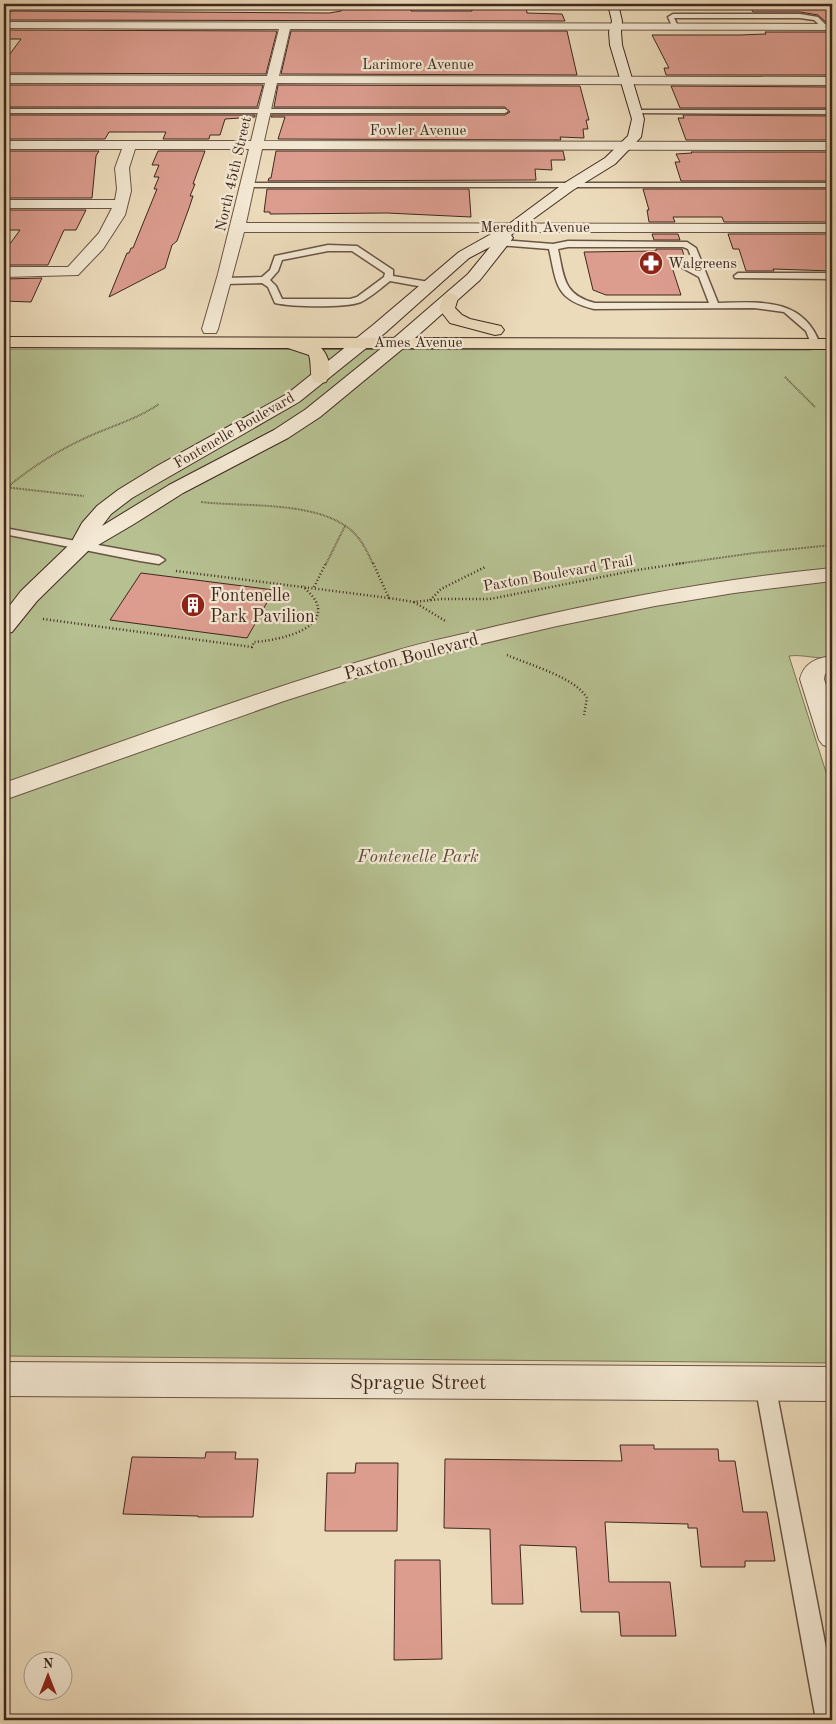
<svg xmlns="http://www.w3.org/2000/svg" width="836" height="1724" font-family="'Old Standard TT',serif">
<rect width="100%" height="100%" fill="#ecdbbb"/>
<filter id="stains"><feTurbulence type="fractalNoise" baseFrequency=".004" numOctaves="4"/><feColorMatrix values="0 0 0 0 .2 0 0 0 0 .09 0 0 0 0 .02 0 0 0 .5 -.17"/></filter>
<radialGradient id="worn" r=".72"><stop offset=".6" stop-color="#630" stop-opacity="0"/><stop offset="1" stop-color="#630" stop-opacity=".3"/></radialGradient>
<path fill="#b6c091" stroke="#7a7458" d="M832 347V657C817 660 804 654 789 656L832 791V1363L4 1356V349L809 350Z"/>
<g fill="#dc9d8f" stroke="#3f281e">
<polygon points="748,4 832,4 832,22 826,22 818,15 800,12 753,12"/>
<polygon points="343,5 412,5 411,11 472,11 471,6 526,6 527,13 562,14 565,21 4,20 4,13 13,11 329,13 341,11"/>
<polygon points="4,30 277,31 266,74 4,73 4,62 21,39 4,39"/>
<polygon points="291,31 567,31 577,75 281,74"/>
<polygon points="765,32 832,32 832,75 666,75 664,68 669,68 652,35 740,35 766,34"/>
<polygon points="4,85 263,85 257,107 4,107"/>
<polygon points="278,85 580,86 589,120 586,120 588,129 583,129 584,138 560,137 561,140 278,139 285,117 271,117 272,115 505,115 510,112 505,107 274,107"/>
<polygon points="671,86 832,87 832,108 680,108"/>
<polygon points="4,115 255,115 255,117 225,119 220,135 210,135 209,139 163,139 166,132 109,132 105,139 4,139"/>
<polygon points="683,115 832,116 832,140 686,140 678,118 684,118"/>
<polygon points="4,151 99,151 96,156 92,198 4,198"/>
<polygon points="158,151 205,151 193,184 195,184 190,196 193,196 189,208 177,241 172,245 165,268 109,297 127,253 129,253 131,248 133,248 157,189 154,189 159,177 154,177 159,165 152,165"/>
<polygon points="276,151 563,151 565,160 551,160 552,170 535,169 536,180 268,181 269,178 271,178"/>
<polygon points="691,152 832,152 832,181 681,181 675,162 680,162 676,154 692,153"/>
<polygon points="267,189 469,189 471,217 387,213 270,214 270,212 264,212"/>
<polygon points="643,189 832,189 832,222 724,222 722,217 673,217 675,222 649,222 647,210 649,210"/>
<polygon points="4,210 86,210 76,230 64,230 48,265 4,265 4,252 20,230 4,230"/>
<polygon points="652,234 678,234 680,240 654,240"/>
<polygon points="728,234 832,234 832,271 773,269 774,271 746,271 739,249 733,249"/>
<polygon points="656,249 682,249 686,262 678,260 671,264 681,295 606,295 593,290 584,252 656,251"/>
<polygon points="42,278 31,302 4,301 4,279"/>
<polygon points="141,573 274,590 247,638 110,620"/>
<polygon points="620,1445 654,1445 654,1449 718,1449 719,1461 735,1461 743,1512 767,1512 775,1561 745,1561 745,1567 701,1567 697,1528 688,1528 688,1524 605,1522 609,1582 670,1582 676,1636 621,1636 619,1612 581,1612 576,1547 520,1545 523,1604 492,1604 490,1529 444,1528 445,1459 622,1461"/>
<polygon points="206,1452 236,1452 235,1459 258,1459 253,1517 198,1517 198,1516 123,1514 132,1457 205,1458"/>
<polygon points="356,1463 398,1463 397,1531 325,1531 327,1473 355,1473"/>
<polygon points="395,1560 440,1560 442,1659 394,1660"/>
</g>
<g fill="none" stroke-linecap="round" stroke-linejoin="round">
<g stroke="#6a5545" stroke-width="3">
<g id="service">
<polygon points="598,4 616,4 613,6"/>
<polygon points="673,14 800,14 818,17 828,27 823,28 814,20 800,18 674,18 678,26 675,28 672,26 668,17"/>
<polygon points="4,109 505,109 508,111 505,113 4,113"/>
<polygon points="636,110 832,110 832,114 634,113 634,111"/>
<rect x="244" y="183" width="588" height="4"/>
<path d="M501 240 553 244 568 241 687 242 696 248 718 303C759 302 803 297 820 344L818 346H812L806 331 784 312 754 308 594 309C555 299 557 285 549 249L498 245 497 243ZM568 247H683L688 249 696 269 679 261 675 264 699 277 709 303H595C563 295 564 277 558 249Z"/>
<path d="M328 245 357 246 393 270V276L429 282 433 285 429 288 390 281C381 288 371 297 361 302 345 308 292 307 275 303L268 287 262 283 224 284 220 281 224 278 262 277 270 270 275 256ZM328 251H352L385 273 384 277 357 297 350 299H282L276 286 270 280 278 271 282 260Z"/>
<polygon points="738,273 832,273 832,279 735,278 734,276"/>
<polygon points="4,528 159,556 165,560 159,564 140,561 4,534"/>
<polygon points="765,1375 772,1377 775,1384 832,1679 832,1720 816,1720 755,1384 758,1377"/>
</g>
</g>
<g stroke="#6a5545" stroke-width="2">
<g id="minor">
<polygon points="4,22 832,24 832,30 290,29 279,76 832,77 832,85 277,83 264,141 832,142 832,150 262,149 246,223 832,224 832,232 244,232 218,329 216,333 204,333 202,329 218,274 249,149 135,149 129,168 131,191 125,215 103,249 78,275 4,277 4,267 68,267 99,233 112,208 4,208 4,200 115,200 117,189 115,168 122,149 4,149 4,141 251,141 265,83 4,83 4,75 267,76 279,29 4,28"/>
<path d="M832 656V670L825 674 824 679 832 704V748L823 745 819 740 800 679C804 663 816 658 832 656Z"/>
<polygon points="4,1362 832,1367 832,1401 4,1396"/>
</g>
</g>
<g stroke="#6a5545" stroke-width="2">
<path id="tertiary" d="M832 568V581L734 593 655 606 557 626 409 661 284 701 4 800V783C133 738 261 690 392 652 426 641 462 635 497 626 607 600 719 579 832 568Z"/>
</g>
<g stroke="#3f281e" stroke-width="2">
<path id="secondary" d="M608 4H618L622 21 621 32 622 45 644 119 641 137 615 164 573 190 511 235 513 238 480 280 406 346 320 417 288 438 183 493 134 524 88 551 37 601 12 632 4 634V613L21 591 71 543 82 523 97 506 118 490 157 466 287 394 373 325 459 252 509 224 563 184 605 158 628 136 632 119 610 45 609 32 612 21ZM490 247 468 274 394 338 306 409 274 430 169 485 102 526 111 514 132 498 299 402 385 333 469 258Z"/>
</g>
<g stroke="#3f281e" stroke-width="2">
<g id="primary">
<polygon points="450,293 456,295 458,298 455,308 462,315 470,319 501,326 504,330 501,334 495,335 450,323 439,309 444,295"/>
<path d="M4 337 832 339V349L321 348C329 356 333 371 326 382L320 383 314 382C309 375 312 364 309 355L288 348 4 347Z"/>
</g>
</g>
<g stroke="#3f281e" stroke-width="2" stroke-dasharray="0.5 1" stroke-linecap="butt">
<polyline points="785,377 815,407"/>
<polyline points="4,487 84,496"/>
<path d="M4 490C31 467 60 449 92 435 115 425 139 418 159 404"/>
<path d="M201 502C244 507 311 501 347 527 360 536 367 551 373 564"/>
<polyline points="326,564 345,526"/>
<polyline points="676,564 754,553 832,545"/>
</g>
<g stroke="#3f281e" stroke-width="2.5" stroke-dasharray="1 2.5" stroke-linecap="butt">
<polyline points="373,563 389,598 414,602 442,599 490,599 637,570 684,563"/>
<polyline points="176,571 389,598"/>
<polyline points="314,587 326,563"/>
<polyline points="430,600 441,589 485,567"/>
<polyline points="414,602 447,622"/>
<path d="M43 619 252 647 254 642C271 641 321 633 318 608 317 599 309 593 303 586"/>
<path d="M507 655C529 665 575 677 587 698L584 715"/>
</g>
<use href="#service" fill="#f3e8d3" fill-rule="evenodd"/>
<use href="#minor" fill="#f3e8d3" fill-rule="evenodd"/>
<use href="#tertiary" fill="#f3e8d3" fill-rule="evenodd"/>
<use href="#secondary" fill="#f3e8d3" fill-rule="evenodd"/>
<use href="#primary" fill="#ecdbbb" fill-rule="evenodd"/>
</g>
<defs>
<g id="pharmacy-disc" transform="scale(1.25)"><circle r="9.5" fill="#8f2418" stroke="#f3e8d3"/><path d="M-2-6h4v4h4v4h-4v4h-4v-4h-4v-4h4Z" fill="#fff"/></g>
<g id="building-disc" transform="scale(1.25)"><circle r="9.5" fill="#8f2418" stroke="#f3e8d3"/><path d="M-4-6H4V6H1V3H-1V6H-4ZM-2.5-4.3h1.7v1.8h-1.7ZM.8-4.3h1.7v1.8H.8ZM-2.5-1h1.7V.8h-1.7ZM.8-1h1.7V.8H.8Z" fill="#fff"/></g>
</defs>
<g fill-rule="evenodd">
<use href="#pharmacy-disc" x="651" y="263"/>
<use href="#building-disc" x="193" y="605"/>
</g>
<g text-anchor="middle" stroke-width="4.5" stroke-linejoin="round" paint-order="stroke">
<g font-size="15" fill="#3f281e" stroke="#f3e8d3">
<text x="418" y="69">Larimore Avenue</text>
<text x="418" y="135">Fowler Avenue</text>
<text transform="translate(233 174) rotate(-77)" y="5">North 45th Street</text>
<text x="535" y="232">Meredith Avenue</text>
<text x="418" y="347">Ames Avenue</text>
<text transform="translate(234 430) rotate(-30)" y="5">Fontenelle Boulevard</text>
<text transform="translate(558 573) rotate(-10)" y="5">Paxton Boulevard Trail</text>
</g>
<g font-size="15" fill="#3f281e" stroke="#f3e8d3" text-anchor="start">
<text x="668" y="268">Walgreens</text>
</g>
<g font-size="18" fill="#3f281e" stroke="#f3e8d3" text-anchor="start">
<text x="210" y="601">Fontenelle<tspan x="210" dy="21">Park Pavilion</tspan></text>
</g>
<g font-size="18" fill="#3f281e" stroke="#f3e8d3">
<text transform="translate(411 656) rotate(-15)" y="6">Paxton Boulevard</text>
</g>
<g font-size="18" font-style="italic" fill="#5d4e3b" stroke="#f3e8d3">
<text x="418" y="862">Fontenelle Park</text>
</g>
<g font-size="21" fill="#3f281e" stroke="#f3e8d3">
<text x="418" y="1389">Sprague Street</text>
</g>
</g>
<rect width="836" height="1724" fill="none" stroke="#ecdbbb" stroke-width="20"/>
<rect x="5" y="5" width="826" height="1714" fill="none" stroke="#3f281e" stroke-width="2.5"/>
<rect x="10" y="10" width="816" height="1704" fill="none" stroke="#3f281e"/>
<g transform="translate(48 1676)"><circle r="24" fill="#f3e8d3" stroke="#ab9b8b"/>
<path d="M0-4L9 19L0 12L-9 19Z" fill="#8f2418"/>
<text y="-8" font-size="14" font-weight="bold" text-anchor="middle" fill="#3f281e">N</text>
</g>
<rect width="100%" height="100%" filter="url(#stains)"/>
<rect width="100%" height="100%" fill="url(#worn)"/>
</svg>
